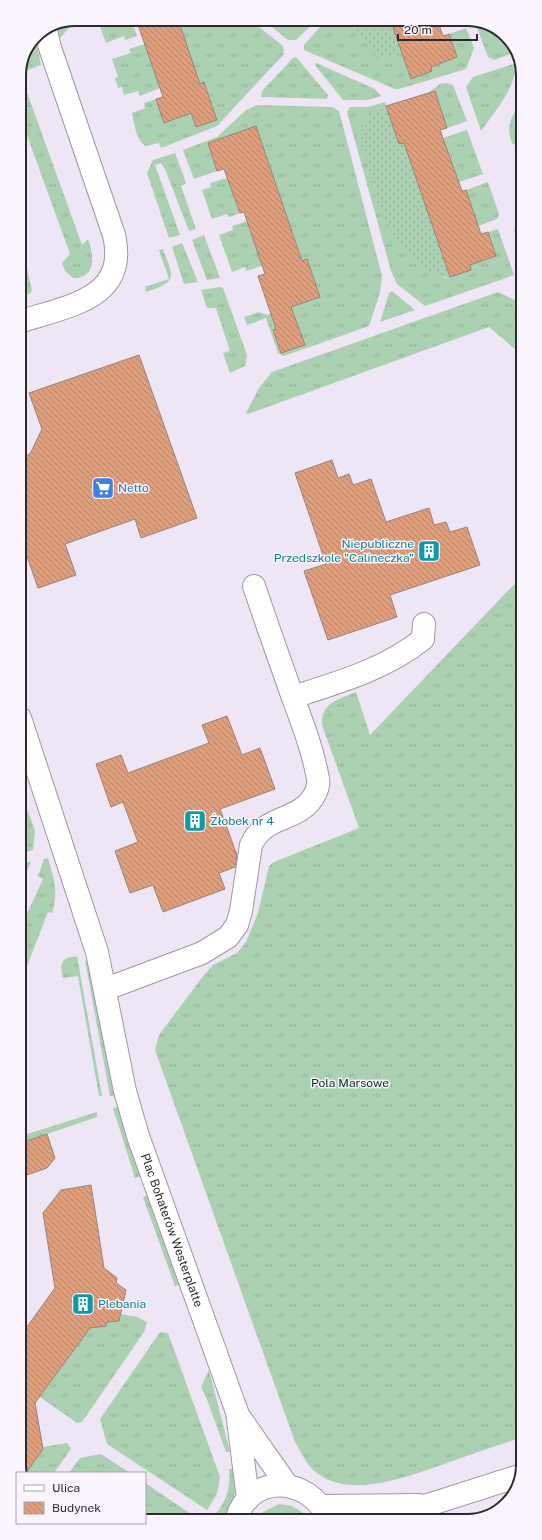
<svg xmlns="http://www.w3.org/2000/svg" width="542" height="1540" font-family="'Public Sans',sans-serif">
<defs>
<pattern id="grass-tufts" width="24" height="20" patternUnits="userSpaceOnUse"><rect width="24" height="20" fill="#abd1b2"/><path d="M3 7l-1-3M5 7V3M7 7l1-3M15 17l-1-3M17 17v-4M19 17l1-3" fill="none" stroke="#93b399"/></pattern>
<pattern id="garden-dots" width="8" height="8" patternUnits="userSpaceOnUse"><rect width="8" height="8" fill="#abd1b2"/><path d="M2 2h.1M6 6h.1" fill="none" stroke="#93b399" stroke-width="1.8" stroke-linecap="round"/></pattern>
<pattern id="building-back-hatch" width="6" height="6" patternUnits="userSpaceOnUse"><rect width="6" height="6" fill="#e09e7b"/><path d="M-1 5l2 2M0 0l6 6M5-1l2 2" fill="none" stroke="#b68165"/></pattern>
</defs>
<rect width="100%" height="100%" fill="#eee5f5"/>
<g fill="url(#grass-tufts)">
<polygon points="75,19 75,21 60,38 57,26"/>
<polygon points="97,19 131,19 137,36 125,40 124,36 106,43"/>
<path d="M178 19H249L283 46 284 54 217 126 161 148 159 143 145 146C136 139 134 123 132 113L145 108 144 103 156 99 164 122 191 113 196 127 217 119 205 83 200 84Z"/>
<polygon points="262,19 318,19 296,40 288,40"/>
<polygon points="327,19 351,19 356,31 402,52 411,79 432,71 431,67 457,57 449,34 466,28 474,48 466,69 399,89 395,89 304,50 304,45"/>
<polygon points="474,20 495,28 500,40 507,40 516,52 494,60 488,57"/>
<path d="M35 37 41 65 20 73 82 245 88 239C94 255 97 278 73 278L65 271 62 263 70 254 19 113V72Z"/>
<polygon points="145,44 160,88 140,96 138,91 124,95 122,87 118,88 115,78 118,77 112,59 131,53 129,49"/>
<polygon points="296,57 328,95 327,99 261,97 262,91 293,58"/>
<polygon points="316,63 375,89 381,96 368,100 343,100 315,65"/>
<path d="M517 63C514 90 496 110 481 131L466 87 473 77Z"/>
<polygon points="446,83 453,85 467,121 447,128 439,104 412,113 408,100 428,93 440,84"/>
<polygon points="385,102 444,278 471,270 470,265 496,256 488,232 498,229 514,275 425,306 397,284 391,271 347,112 350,107 368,107"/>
<path d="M521 104V149L512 143C506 127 510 117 521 104Z"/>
<polygon points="257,105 332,107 339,111 382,276 380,293 369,326 284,356 278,353 266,318 247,325 244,317 259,312 267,315 320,297 307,260 302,261 256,126 235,134 236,139 209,147 217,171 194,179 183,150 217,137 246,110"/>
<polygon points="467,130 483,174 459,182 443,138"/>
<polygon points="175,153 186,183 181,186 196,229 189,231 165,169 161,163 155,165 180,235 169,238 147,173 153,160"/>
<polygon points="227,178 240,213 229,217 227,214 212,219 202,190 211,187 210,183"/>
<polygon points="488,182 499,214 497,219 478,226 466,190"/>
<polygon points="521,214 521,253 514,229"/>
<polygon points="247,221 262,266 246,271 245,267 232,272 219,235 233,230 232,226"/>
<polygon points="204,235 220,278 207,280 192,240"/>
<polygon points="182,243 198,282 184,284 172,247"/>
<path d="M163 249C174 279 178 281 146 292L145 287 169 279 159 250Z"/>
<polygon points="25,260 32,290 31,293 19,297 19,266"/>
<polygon points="219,287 223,288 247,355 245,366 230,373 223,353 230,351 216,308 207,308 201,290"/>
<polygon points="392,291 415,310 380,322 389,293"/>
<polygon points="498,292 521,303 521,354 489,327 248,414 246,413 259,388 272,372"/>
<path d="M522 576 523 1437C499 1445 475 1453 450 1462 414 1474 353 1500 318 1474 307 1467 302 1453 295 1442L155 1050 159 1035 204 975 213 965 237 953 246 942 258 913 269 866 274 862 359 828 322 725C321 702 338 700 356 692L370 735Z"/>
<polygon points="28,811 35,831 33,850 20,854 20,813"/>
<path d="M48 858C54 880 59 891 52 913L48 912 20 984V929L43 879 38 876 44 859Z"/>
<polygon points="31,861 20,888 20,865"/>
<polygon points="77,956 102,1096 99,1096 78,976 63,978 61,967 63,961 67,958"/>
<polygon points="85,960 89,964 115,1095 110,1096"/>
<polygon points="118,1107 140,1176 135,1178 113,1108"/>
<polygon points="97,1112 97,1117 21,1143 21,1136"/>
<polygon points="147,1196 179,1285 175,1286 143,1197"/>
<polygon points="121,1314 137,1317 147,1322 144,1332 82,1422 77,1423 40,1397 90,1328 106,1326 107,1322 119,1321"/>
<polygon points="160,1332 168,1333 220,1477 217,1494 207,1510 107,1444 100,1419"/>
<polygon points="209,1370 230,1452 226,1452 206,1397 201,1387"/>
<polygon points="67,1443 71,1449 54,1473 26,1473 43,1449 43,1447"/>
<polygon points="101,1454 130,1473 69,1473 80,1458"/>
<path d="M234 1468C237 1491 236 1502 220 1520H209C225 1507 231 1489 229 1469Z"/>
<polygon points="145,1483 197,1518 191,1520 145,1521"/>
<path d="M279 1504C292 1505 301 1509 309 1520H256L263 1512Z"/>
</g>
<g fill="url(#garden-dots)">
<polygon points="351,19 390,19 402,52 379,60 356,31"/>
<path d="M386 107 399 144 404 143 450 277C420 279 392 234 381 210 376 197 373 182 370 169 367 160 362 148 362 139 362 129 364 121 369 113Z"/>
</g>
<g fill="url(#building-back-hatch)" stroke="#96857c">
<polygon points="136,19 178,19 200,84 204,82 217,120 196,127 191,113 164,123 156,99 163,97"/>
<polygon points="390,19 437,19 443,36 449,34 457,57 431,67 432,71 411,79"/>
<polygon points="435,91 447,128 440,130 462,191 466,190 481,234 488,232 496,256 470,265 471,270 450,277 404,143 399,144 386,106"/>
<polygon points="256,126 302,261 307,259 320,297 291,307 305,345 281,353 273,330 276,329 258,276 265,274 244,212 240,213 224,169 217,171 208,143"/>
<polygon points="139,355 197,518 141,538 135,519 65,544 76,575 38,588 20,536 20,458 30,454 42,429 29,393"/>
<polygon points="332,460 338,478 349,474 353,485 371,479 386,522 429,508 434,525 446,522 450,532 467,527 480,565 390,595 397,617 328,640 304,571 326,564 295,473"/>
<polygon points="227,716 242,755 260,748 275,789 220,809 237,855 235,867 219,873 225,889 163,912 153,885 130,893 115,851 138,842 123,802 111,807 96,764 121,755 128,773 209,743 202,725"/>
<polygon points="47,1134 55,1158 47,1168 21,1177 21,1143"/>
<polygon points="91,1185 104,1268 117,1278 116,1283 126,1290 119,1321 107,1322 106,1326 90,1328 35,1403 43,1449 26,1473 21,1473 21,1335 55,1288 43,1213 61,1190"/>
</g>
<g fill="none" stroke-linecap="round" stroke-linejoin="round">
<g stroke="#9f96a5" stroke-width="24">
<g id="minor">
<path d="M19 322C66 306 129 300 114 235L50 48 46 31"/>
<path d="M293 697C337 683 386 669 423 639L424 624"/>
<path id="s1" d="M20 718 97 952 125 1091 138 1136 237 1412 248 1499"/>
<path d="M106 989 202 953 228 937 237 925 241 911 251 845C265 813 300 823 315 794 317 790 319 783 318 779 313 750 302 722 292 695 279 658 266 622 254 586"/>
<polyline points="238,1415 287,1485"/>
<polyline points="322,1506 419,1505"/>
<polyline points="395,1519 428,1505 519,1476"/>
<path d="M236 1520C250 1472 310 1476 329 1520"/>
</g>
</g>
<use href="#minor" stroke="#fff" stroke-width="22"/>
</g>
<defs>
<g id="supermarket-square" transform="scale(1.15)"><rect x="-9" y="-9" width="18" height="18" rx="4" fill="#3f7fe0" stroke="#faf4fe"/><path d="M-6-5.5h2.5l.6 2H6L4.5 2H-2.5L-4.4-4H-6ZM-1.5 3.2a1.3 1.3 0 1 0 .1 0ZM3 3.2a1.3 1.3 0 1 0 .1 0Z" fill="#fff"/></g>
<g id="building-square" transform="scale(1.15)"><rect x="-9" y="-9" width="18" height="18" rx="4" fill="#0f9aa8" stroke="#faf4fe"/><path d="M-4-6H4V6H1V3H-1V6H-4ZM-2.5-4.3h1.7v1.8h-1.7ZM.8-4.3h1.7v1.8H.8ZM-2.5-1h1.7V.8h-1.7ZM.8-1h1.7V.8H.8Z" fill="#fff"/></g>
</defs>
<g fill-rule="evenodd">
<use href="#supermarket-square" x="103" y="488"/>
<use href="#building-square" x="429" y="551"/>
<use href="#building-square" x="195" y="821"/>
<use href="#building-square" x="83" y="1304"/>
</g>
<g text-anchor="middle" stroke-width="3" stroke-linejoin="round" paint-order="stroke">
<g font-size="12" fill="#366cbe" stroke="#faf4fe" text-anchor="start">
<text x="118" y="492">Netto</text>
</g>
<g font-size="12" fill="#0d838f" stroke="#faf4fe" text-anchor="start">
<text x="414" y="548" text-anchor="end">Niepubliczne<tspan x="414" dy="14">Przedszkole "Calineczka"</tspan></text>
<text x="210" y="825">Żłobek nr 4</text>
<text x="98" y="1308">Plebania</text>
</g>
<g font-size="12" fill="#033314" stroke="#faf4fe">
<text x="350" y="1087">Pola Marsowe</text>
</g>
<g font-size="12" fill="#2d292f" stroke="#faf4fe">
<text dy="4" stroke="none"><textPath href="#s1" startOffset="535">Plac Bohaterów Westerplatte</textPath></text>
</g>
</g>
<path d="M0 0H542V1540H0ZM75 26H467A49 49 0 0 1 516 75V1465A49 49 0 0 1 467 1514H75A49 49 0 0 1 26 1465V75A49 49 0 0 1 75 26Z" fill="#faf4fe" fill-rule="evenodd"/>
<path fill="none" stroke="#2d292f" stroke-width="2" d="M75 26H467A49 49 0 0 1 516 75V1465A49 49 0 0 1 467 1514H75A49 49 0 0 1 26 1465V75A49 49 0 0 1 75 26Z"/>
<rect x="16" y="1472" width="130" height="52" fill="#faf4fe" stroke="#a8a3ab"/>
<rect x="24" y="1485" width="20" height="6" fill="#ffffff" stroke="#a8a3ab"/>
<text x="52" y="1492" font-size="12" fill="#2d292f">Ulica</text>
<rect x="24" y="1502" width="20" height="12" fill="url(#building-back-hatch)" stroke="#a8a3ab"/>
<text x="52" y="1512" font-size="12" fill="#2d292f">Budynek</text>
<path d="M398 34v6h79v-6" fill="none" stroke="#2d292f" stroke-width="2"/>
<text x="404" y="34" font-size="12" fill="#2d292f" stroke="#faf4fe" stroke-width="3" paint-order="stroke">20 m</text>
</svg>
